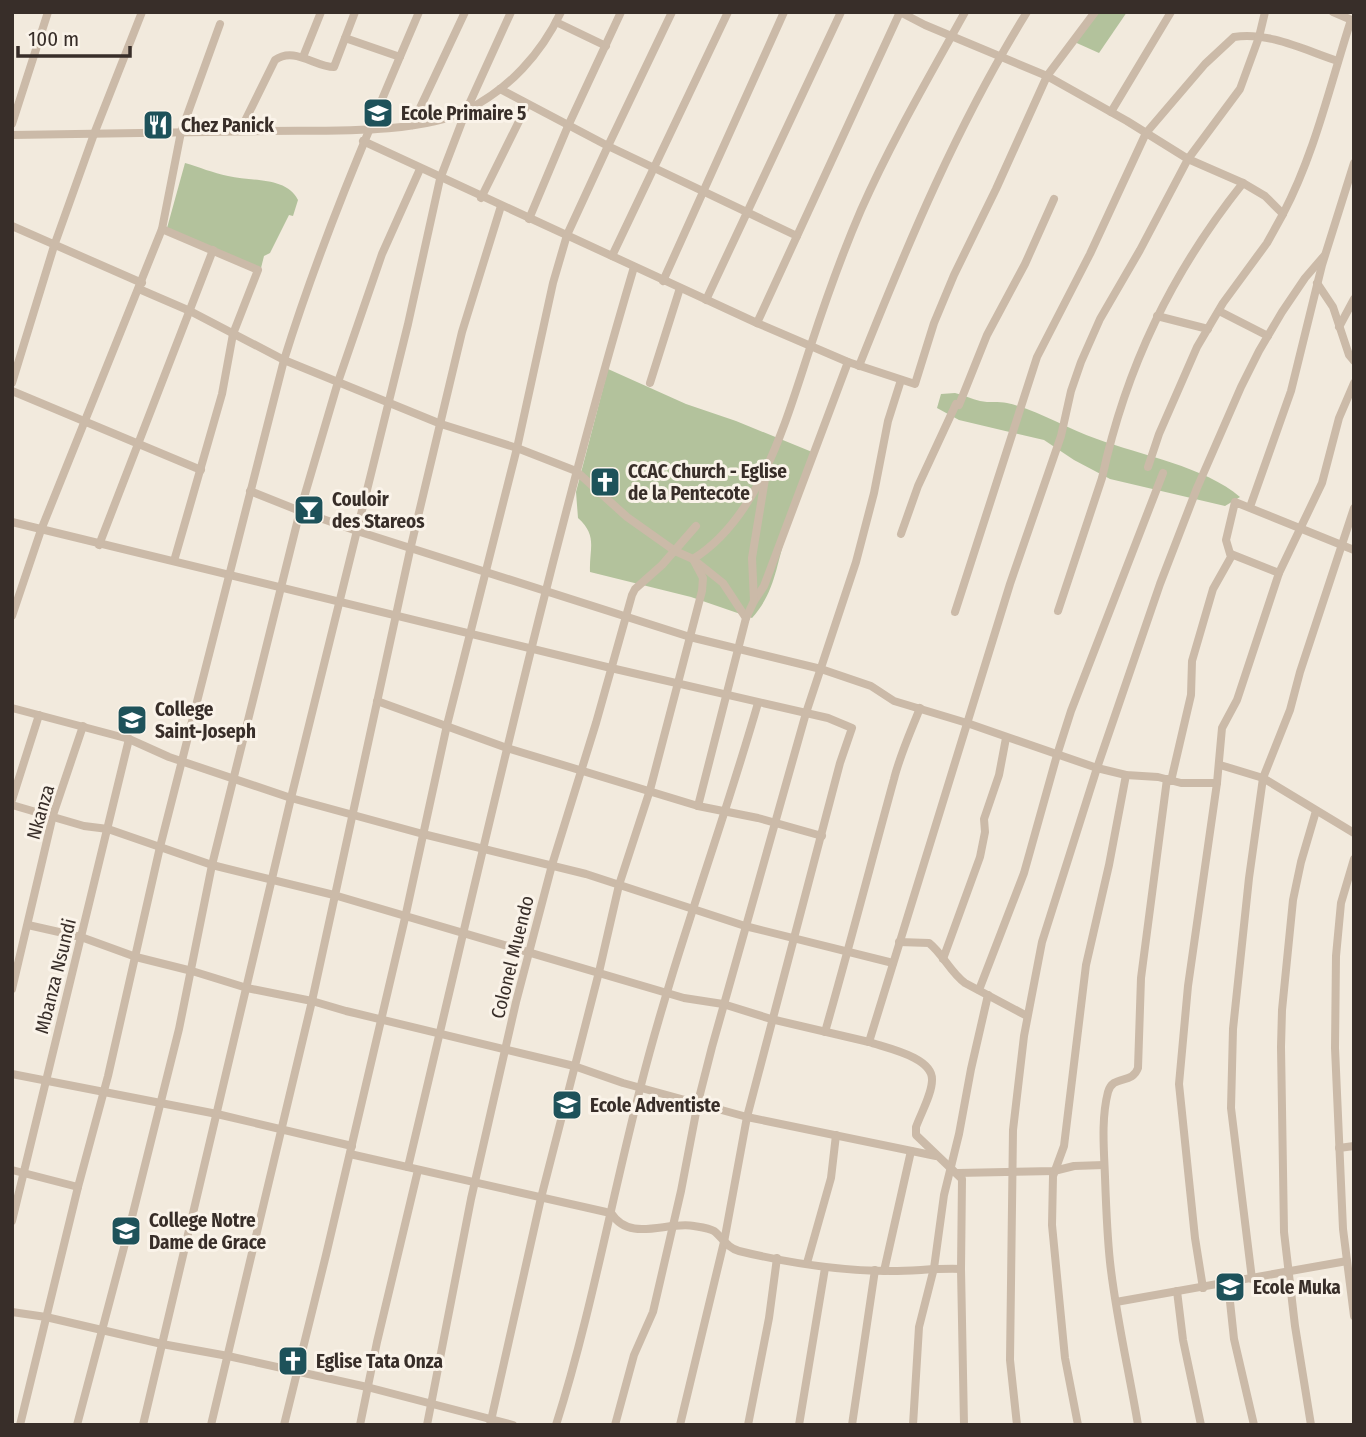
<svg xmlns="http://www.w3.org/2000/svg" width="1366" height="1437" font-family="'Fira Sans Condensed',sans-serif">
<rect width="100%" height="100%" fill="#f2eadd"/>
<g fill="#b3c29c">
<polygon points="1092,12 1127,12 1099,53 1070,40"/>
<path d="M185 163C199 167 213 173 228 176 251 182 286 176 298 200L293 216 289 215 270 253 264 256 261 268 167 228Z"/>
<path d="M608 369 686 404 736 421 817 454C807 480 796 506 787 532 776 564 776 591 752 618L691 597 590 572C589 548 598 536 578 518L576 492Z"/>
<path d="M955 393C963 395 972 399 980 401 989 403 999 401 1007 403 1038 410 1067 429 1097 439 1140 455 1206 467 1240 497L1225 506 1110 479 1074 460 1044 440 959 420 937 408 941 394Z"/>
</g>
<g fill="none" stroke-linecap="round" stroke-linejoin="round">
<g stroke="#cbbaa8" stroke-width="8">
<polyline points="900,12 925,25 1047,76 1127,121 1188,159 1243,183 1265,196 1283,214 1267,243 1223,303 1197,347 1159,434 1148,467"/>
<polyline points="1333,12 1354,21"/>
<polyline points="556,22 606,46"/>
<polyline points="345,38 400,57"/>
<polyline points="303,57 321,12"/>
<polyline points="500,89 608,146 672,12"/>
<polyline points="1111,112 1171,12"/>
<polyline points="12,124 48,12"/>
<polyline points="412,125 465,12"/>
<path d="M240 131 275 60C294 46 315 67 334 67L355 12"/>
<path d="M12 135C97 134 182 132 267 131 322 130 420 135 467 110 509 89 541 54 561 12"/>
<polyline points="363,141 757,323 848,362 915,384 934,323 954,275 996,189 1047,76 1095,12"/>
<polyline points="481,198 527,105"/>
<path d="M1283 214C1315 153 1330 85 1351 20"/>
<polyline points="529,219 568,126 621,12"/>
<polyline points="12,226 142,283"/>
<polyline points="162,229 258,270 233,334 222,394 174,561"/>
<polyline points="612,256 728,12"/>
<polyline points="663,281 784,12"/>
<polyline points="1317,283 1333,307 1349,355 1354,361"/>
<polyline points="139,289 190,311 284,360 441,424 517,448 576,471 627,517 675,551 693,559 723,583 746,618 698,806"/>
<polyline points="706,300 841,12"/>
<polyline points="1219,311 1268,336"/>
<polyline points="1157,316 1208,329"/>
<polyline points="757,323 900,12"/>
<polyline points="1339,327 1354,299"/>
<path d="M859 366C908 243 957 125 1027 12"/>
<polyline points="12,383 54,246 94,134 142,12"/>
<polyline points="650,383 680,288"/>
<polyline points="12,391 201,470"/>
<polyline points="959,405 987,335 1025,264 1054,199"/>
<polyline points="250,491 300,511 357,531 690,637 821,669 871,686 894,701 967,723 1097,768 1126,775 1158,777 1181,783 1217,783 1222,728 1237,700 1279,573 1322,483 1339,418 1354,383"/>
<polyline points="1250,507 1291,391 1322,265 1354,163"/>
<polyline points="12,522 611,668 828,718 852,728 840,763 747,1117 724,1242 680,1425"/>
<polyline points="901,534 918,486 956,404"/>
<polyline points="99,545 213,250"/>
<polyline points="1231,554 1279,573"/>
<polyline points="754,601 764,586 848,362"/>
<path d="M1058 611 1102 478C1126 367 1172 272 1243 183"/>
<path d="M955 612 1037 357 1090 254 1146 133 1205 64 1234 37C1268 31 1307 51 1338 61"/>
<polyline points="12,616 41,530 162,229 181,132 220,24"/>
<polyline points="746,618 754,601 752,558 766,473"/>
<polyline points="377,701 507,748 698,806 758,818 822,836"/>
<polyline points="12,708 129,739 169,757 291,798 423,834 586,874 745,926 893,963"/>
<polyline points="1220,765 1263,778 1354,833"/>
<polyline points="1171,781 1191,695 1192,661 1213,589 1231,557 1226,540 1235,502 1354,550"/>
<polyline points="12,800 39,715"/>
<polyline points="12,805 84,826 108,829 212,865 334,895 684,998 723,1004 771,1019 869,1042"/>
<polyline points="1354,859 1341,903 1336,956 1335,1048 1343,1229 1354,1316"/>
<polyline points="28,925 81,937 136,957 192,971 247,988 312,1001 346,1011 574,1066 623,1083 747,1117 936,1156"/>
<path d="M899 942 929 943C943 954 950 972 965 983L1027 1016"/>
<polyline points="943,959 980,857 985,832 984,819 999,775 1006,738"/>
<polyline points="12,989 53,815 83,726"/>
<polyline points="979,990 1024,873 1057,755 1071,711 1163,473"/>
<path d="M825 1032C849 948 871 863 894 779 900 755 911 731 920 708"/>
<polyline points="12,1074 217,1114 352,1146"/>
<polyline points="1339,1148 1354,1146"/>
<path d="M350 1154 606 1212 611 1213C630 1243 666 1221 694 1226 700 1227 709 1228 714 1231 723 1238 727 1248 739 1251 788 1263 841 1271 892 1271 915 1271 937 1268 961 1269"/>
<path d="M408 1167C480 866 546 564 634 267"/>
<polyline points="12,1170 78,1187"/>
<polyline points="957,1173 1054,1171 1074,1166 1104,1165"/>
<polyline points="12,1221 129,739"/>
<polyline points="807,1263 831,1178 836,1135"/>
<polyline points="884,1271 911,1151"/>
<polyline points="1252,1279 1231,1108 1233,1029 1249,878 1263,778 1290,710 1300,672 1354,508"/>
<polyline points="1228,1283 1234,1339 1254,1425"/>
<polyline points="1203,1288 1195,1238 1179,1084 1188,986 1217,783"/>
<polyline points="1177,1291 1183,1340 1201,1425"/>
<polyline points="1116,1302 1347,1261"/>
<polyline points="12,1312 46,1317 162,1344 228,1356 367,1387 513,1425"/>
<path d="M20 1425 78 1187 108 1076 160 847 284 360C321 241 370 127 419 12"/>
<polyline points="77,1425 132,1217 179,1029 212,865 300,511 338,382 382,254 420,169"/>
<polyline points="143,1425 291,798 408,324 440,179 466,111 511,12"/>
<polyline points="211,1425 312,1001 411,546 462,332 501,206"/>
<polyline points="284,1425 326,1255 405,918 447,725 517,448 553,283 567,235 608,146 797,236"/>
<polyline points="360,1425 377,1342 418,1170"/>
<polyline points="427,1425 471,1199 516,1002 552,865 596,723 632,595 635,589 662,565 696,526"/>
<path d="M490 1425 541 1198 599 972 619 885 650 790 702 591 703 578 693 559C761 517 787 417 811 345 826 299 842 254 861 210 891 142 929 77 965 12"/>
<path d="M556 1425C591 1315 611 1201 640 1089 673 958 721 832 758 703"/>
<polyline points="615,1425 634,1355 653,1312 681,1191 698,1102 712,1047 806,713 856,562 874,493 888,421 901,380"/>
<polyline points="748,1425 769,1318 777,1258"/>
<polyline points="799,1425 825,1268"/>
<polyline points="852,1425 875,1270"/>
<polyline points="913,1425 919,1327 934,1268 944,1195 959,1134 971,1069 988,995"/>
<path d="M964 1425 961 1269 962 1179 916 1135V1127C921 1113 932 1094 932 1080 933 1057 886 1048 869 1042L1010 584 1061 436 1071 391 1081 362 1100 319 1140 250 1188 159 1240 89 1259 37 1265 12"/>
<polyline points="1017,1425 1010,1360 1013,1130 1024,1036 1042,942 1097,768 1160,584 1197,488 1241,387 1259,351 1282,312 1305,278 1324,256"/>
<polyline points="1078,1425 1065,1358 1056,1266 1052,1225 1053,1176 1064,1146 1086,965 1109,865 1126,775"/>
<path d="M1138 1425C1129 1371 1116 1317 1110 1262 1107 1234 1106 1205 1105 1177 1104 1150 1101 1119 1108 1092 1113 1074 1132 1085 1138 1068L1141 978 1167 779"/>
<polyline points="1311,1425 1295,1326 1284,1232 1281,1047 1282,1010 1293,900 1301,862 1316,811"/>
</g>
</g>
<defs>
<g id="school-square" transform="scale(1.575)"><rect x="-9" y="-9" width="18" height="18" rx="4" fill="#1e525a" stroke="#faf3e9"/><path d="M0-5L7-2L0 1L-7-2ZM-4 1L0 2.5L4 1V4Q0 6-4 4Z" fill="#fff"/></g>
<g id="restaurant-square" transform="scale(1.575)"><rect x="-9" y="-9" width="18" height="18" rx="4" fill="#1e525a" stroke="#faf3e9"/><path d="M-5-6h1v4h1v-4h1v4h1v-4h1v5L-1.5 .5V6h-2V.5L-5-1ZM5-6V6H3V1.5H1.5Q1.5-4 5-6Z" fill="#fff"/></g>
<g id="church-square" transform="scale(1.575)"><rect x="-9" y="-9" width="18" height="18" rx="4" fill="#1e525a" stroke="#faf3e9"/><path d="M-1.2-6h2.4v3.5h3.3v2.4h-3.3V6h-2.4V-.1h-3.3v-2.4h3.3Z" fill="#fff"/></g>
<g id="bar-square" transform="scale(1.575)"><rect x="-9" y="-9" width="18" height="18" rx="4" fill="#1e525a" stroke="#faf3e9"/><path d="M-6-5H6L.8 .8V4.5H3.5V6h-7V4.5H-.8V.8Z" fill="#fff"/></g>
</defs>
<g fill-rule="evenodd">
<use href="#school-square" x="378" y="113"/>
<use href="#restaurant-square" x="158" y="125"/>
<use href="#church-square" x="605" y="482"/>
<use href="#bar-square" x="309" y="510"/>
<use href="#school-square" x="132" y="720"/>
<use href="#school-square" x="567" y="1105"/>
<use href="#school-square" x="126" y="1231"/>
<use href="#school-square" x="1230" y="1287"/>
<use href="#church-square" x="293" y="1361"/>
</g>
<g text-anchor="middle" stroke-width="6" stroke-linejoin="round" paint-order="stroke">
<g font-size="19" font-weight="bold" fill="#382e29" stroke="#faf3e9" text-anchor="start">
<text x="401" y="120">Ecole Primaire 5</text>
<text x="181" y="132">Chez Panick</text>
<text x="628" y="478">CCAC Church - Eglise<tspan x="628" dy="22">de la Pentecote</tspan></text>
<text x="332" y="506">Couloir<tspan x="332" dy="22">des Stareos</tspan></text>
<text x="155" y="716">College<tspan x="155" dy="22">Saint-Joseph</tspan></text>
<text x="590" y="1112">Ecole Adventiste</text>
<text x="149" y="1227">College Notre<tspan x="149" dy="22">Dame de Grace</tspan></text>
<text x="1253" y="1294">Ecole Muka</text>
<text x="316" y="1368">Eglise Tata Onza</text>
</g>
<g font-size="19" fill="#382e29" stroke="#faf3e9">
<text transform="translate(40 812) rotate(-74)" y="7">Nkanza</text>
<text transform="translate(512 957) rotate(-76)" y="7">Colonel Muendo</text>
<text transform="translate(55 976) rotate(-76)" y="7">Mbanza Nsundi</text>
</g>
</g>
<rect width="1366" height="1437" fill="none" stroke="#382e29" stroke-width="28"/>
<path d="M18 46v10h112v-10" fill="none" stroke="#382e29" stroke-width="3.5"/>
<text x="28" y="46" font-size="21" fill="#382e29" stroke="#faf3e9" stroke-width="5" paint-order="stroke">100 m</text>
</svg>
